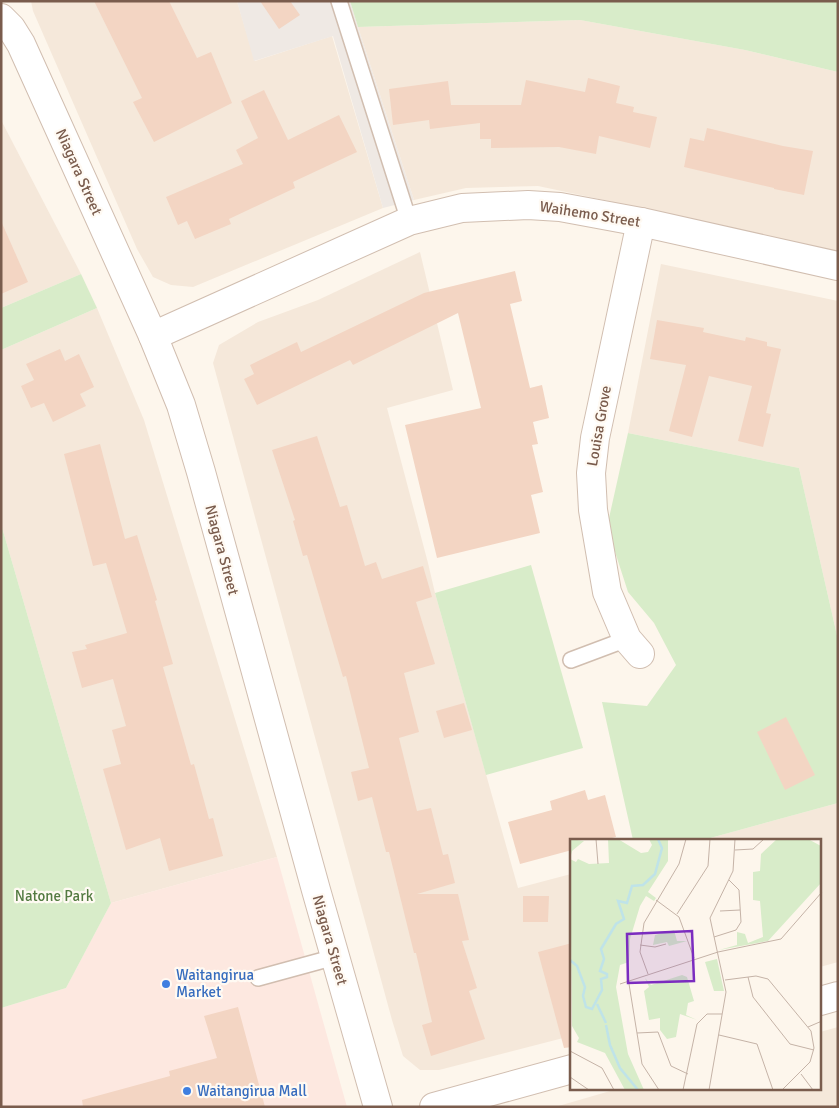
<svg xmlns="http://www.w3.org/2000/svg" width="839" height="1108" font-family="Signika,sans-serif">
<rect width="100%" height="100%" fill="#fdf6ec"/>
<g fill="#f5e8da">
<polygon points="31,1 237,1 255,61 332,36 383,208 193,287 171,285 153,277 137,249 33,11"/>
<polygon points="580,20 745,50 838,72 838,257 604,200 538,186 466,188 414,200 358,27"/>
<polygon points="1,120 81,274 1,308"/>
<polygon points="420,252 453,390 387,408 428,563 435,593 518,888 571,874 571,1036 439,1070 420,1070 403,1056 392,1020 213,363 219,345 258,322 318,300"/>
<polygon points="661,264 838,301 838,640 799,468 628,433"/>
<polygon points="97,308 144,420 277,857 111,903 1,524 1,350"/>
<polygon points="838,803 838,962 820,967 820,840 703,840"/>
<polygon points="838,1027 838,1107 555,1107 617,1089 820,1089 820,1032"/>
</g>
<polygon fill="#fde8e0" points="277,857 347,1107 1,1107 1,1008 66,988 111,903"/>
<polygon fill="#efe9e4" points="237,1 350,1 358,27 414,200 383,208 333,36 254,61"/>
<g fill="#d8ecc9">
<polygon points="350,1 838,1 838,72 745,50 580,20 358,27"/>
<polygon points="81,274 97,308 1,350 1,308"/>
<polygon points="628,433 799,468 838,640 838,803 703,840 633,840 602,702 647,706 676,665 654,623 628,592 607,527"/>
<polygon points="1,524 111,903 66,988 1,1008"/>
<polygon points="531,565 583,748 486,775 435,593"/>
</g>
<g fill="#f3d5c3">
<polygon points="94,1 169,1 197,58 211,52 232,103 154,142 133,102 142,98"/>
<polygon points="260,1 290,1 300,15 279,29"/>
<polygon points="588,78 620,86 616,103 634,107 633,112 657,117 650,148 599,136 596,154 559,147 491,148 491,139 480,139 480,123 430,129 429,120 393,125 389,89 448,81 451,105 521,105 526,80 585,92"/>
<polygon points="264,90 288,140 339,115 357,152 293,182 295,188 229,219 231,224 195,239 187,221 178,225 166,197 243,164 236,150 258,138 241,101"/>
<polygon points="707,128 783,146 813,151 804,195 774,189 774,188 684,167 690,138 704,141"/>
<polygon points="1,221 28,282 1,294"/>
<polygon points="515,271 522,301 510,304 530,388 542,385 549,418 533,422 538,444 532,445 543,492 531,495 540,533 437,558 405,425 481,408 458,313 353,365 350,360 257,405 244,379 254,374 250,365 297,342 301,352 424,293"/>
<polygon points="657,320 704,328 703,332 745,341 746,337 767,342 767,346 781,349 766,413 771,414 763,447 738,441 752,386 709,376 692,437 669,431 686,365 650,359"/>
<polygon points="60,349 65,361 79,354 94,387 80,394 86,406 53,422 44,403 31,408 21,386 34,380 26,364"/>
<polygon points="317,436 340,507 347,505 365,566 376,562 382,579 423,566 432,597 416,602 435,664 404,673 419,732 399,738 417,811 431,808 443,855 448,854 455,883 417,894 458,894 469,940 462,941 477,988 469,991 485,1039 431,1056 422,1025 432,1022 416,953 414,953 389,852 386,852 372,797 358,801 351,772 369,768 346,676 343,677 307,555 303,556 293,521 295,520 272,450"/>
<polygon points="100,444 125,539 137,535 157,600 155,601 173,664 163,667 191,765 194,764 209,819 213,818 223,856 169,871 160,838 126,850 103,769 121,764 112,730 126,726 113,679 82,688 72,652 87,649 85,645 127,633 106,563 93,566 64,454"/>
<polygon points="464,703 472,730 444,738 436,711"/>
<polygon points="786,717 815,775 785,790 757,732"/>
<polygon points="585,790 588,800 605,795 616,837 604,840 572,840 572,850 520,864 508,822 552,810 550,801"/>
<polygon points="523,896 549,896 548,922 523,922"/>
<polygon points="572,943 572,1047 564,1048 538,952"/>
<polygon points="238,1007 265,1107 83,1107 82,1100 170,1076 169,1071 217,1058 204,1016"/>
</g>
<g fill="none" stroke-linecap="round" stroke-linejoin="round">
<g stroke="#d1beb0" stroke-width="18">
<g id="service">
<polyline points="339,1 409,221"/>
<polyline points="571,660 627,639"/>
<polyline points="258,978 335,957"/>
</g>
</g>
<g stroke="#d1beb0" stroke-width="30">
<g id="minor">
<polyline points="1,18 11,28 21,44 153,336 181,405 201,472 316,890 378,1107"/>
<polyline points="153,336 409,221 462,208 528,205 560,207 641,222 838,266"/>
<polyline points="640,654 627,639 607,592 593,510 591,473 595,438 641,222"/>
<polyline points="820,1001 838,996"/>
<polyline points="434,1107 572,1069"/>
</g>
</g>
<use href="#service" stroke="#fff" stroke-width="15"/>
<use href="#minor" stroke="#fff" stroke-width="28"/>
</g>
<g fill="#3f7fe0" stroke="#fffaf3" stroke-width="2">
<circle cx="166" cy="984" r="5"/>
<circle cx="187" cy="1091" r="5"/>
</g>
<g text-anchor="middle" stroke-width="4.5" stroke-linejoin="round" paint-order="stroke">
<g font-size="15" fill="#7a5c4d" stroke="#fffaf3">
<text transform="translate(79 172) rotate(66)" y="5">Niagara Street</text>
<text transform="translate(590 214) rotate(9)" y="5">Waihemo Street</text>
<text transform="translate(599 426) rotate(-80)" y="5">Louisa Grove</text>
<text transform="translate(222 550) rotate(75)" y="5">Niagara Street</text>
<text transform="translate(330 940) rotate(74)" y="5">Niagara Street</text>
</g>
<g font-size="15" fill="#537a41" stroke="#fffaf3">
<text x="54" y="901">Natone Park</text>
</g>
<g font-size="15" fill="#366cbe" stroke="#fffaf3" text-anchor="start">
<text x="176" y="980">Waitangirua<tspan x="176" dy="17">Market</tspan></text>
<text x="197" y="1096">Waitangirua Mall</text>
</g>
</g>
<g transform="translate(570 839)">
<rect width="251" height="251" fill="#fdf6ec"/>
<path d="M0 0 14 2 2 12 0 20 6 23 8 20 19 25 39 24 38 0H48L71 14 78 13 82 6 79 0H98V22L78 53 86 59 84 62 76 57 70 67 60 100 59 123 50 126 46 148 58 215 74 251H55L35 214 7 203 9 199 2 187ZM207 0H238L251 7V44L198 102 149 111 167 106V93L175 95 178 104 193 98 190 62 183 61V33L190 32 191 15ZM104 91 107 102H117L99 107 97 103 83 106 85 96ZM147 120 154 152H144L135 123ZM112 136 117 138 124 162 118 164 116 176 127 181 110 175 106 198 97 200 90 191V179L79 181 74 152 79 148 75 139 81 146Z" fill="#d8ecc9"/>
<path fill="none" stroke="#bfe3e8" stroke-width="2.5" d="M0 121 7 127 15 148 13 157 16 168 22 170 32 151 31 140 37 138V135L30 132 34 120 31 110 46 85 54 80 48 62 57 64 62 47 73 46 85 35 92 9 88 0M27 165 36 184M36 186 40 206 50 229 68 251"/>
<path fill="none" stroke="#c5b3a7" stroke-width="1" d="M26 0 28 25M165 11 183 10 194 0M86 61 109 78 124 119M150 72 170 71M107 75 138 27 140 0M144 98 166 91 171 83 169 51 159 41M70 106 85 108 96 105M148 113 211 100 252 53M78 135 70 113 74 84 109 25 116 0M178 138 183 158 220 205 244 211M155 141 186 137 198 140 241 192 244 209 240 223 212 251M50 145 148 113M59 145 72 225 89 251M238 188 252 182M67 194 88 193 101 227 118 235M149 196 187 205 203 251M0 212 32 229 44 251M231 235 243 251M0 238 19 251M113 251 127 185 137 175H152M139 251 156 153 140 79 163 32 165 0"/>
<path fill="#7b2cbf" fill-opacity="0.15" stroke="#7b2cbf" stroke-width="2.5" d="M122 92 124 142 58 144 57 95Z"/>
<rect width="251" height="251" fill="none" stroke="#7a5c4d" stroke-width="2.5"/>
</g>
<rect width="839" height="1108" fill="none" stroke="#7a5c4d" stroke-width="5"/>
</svg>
